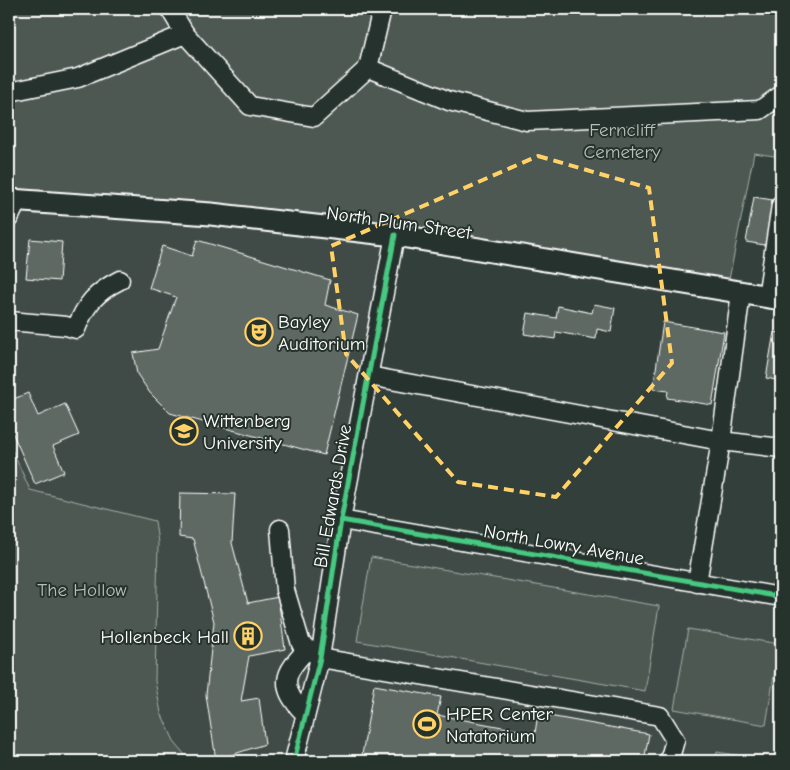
<svg xmlns="http://www.w3.org/2000/svg" width="790" height="770" font-family="'Comic Neue',sans-serif">
<rect width="100%" height="100%" fill="#333f3a"/>
<filter id="ink" filterUnits="userSpaceOnUse"><feTurbulence type="fractalNoise" baseFrequency=".02" numOctaves="2"/><feDisplacementMap in="SourceGraphic" scale="10" xChannelSelector="R" yChannelSelector="G"/><feConvolveMatrix kernelMatrix="1 2 1 2 8 2 1 2 1" color-interpolation-filters="sRGB"/></filter>
<g filter="url(#ink)">
<polygon fill="#404c47" points="9,200 395,235 341,520 781,596 781,761 9,761"/>
<g fill="#4d5853" stroke="#a6aca9">
<polygon points="9,9 781,9 781,157 754,153 727,290 395,235 9,200"/>
<polygon points="9,443 30,490 155,521 158,543 155,681 161,713 175,743 190,761 9,761"/>
<polygon points="371,557 659,606 645,691 357,641"/>
<polygon points="688,629 779,644 766,725 674,709"/>
<polygon points="717,752 772,761 715,761"/>
</g>
<g fill="#5f6964" stroke="#fff">
<polygon points="754,197 779,201 771,246 746,242"/>
<polygon points="30,239 62,242 59,281 26,278"/>
<polygon points="197,240 330,280 325,305 358,315 324,455 170,413 150,393 137,374 133,353 158,349 176,297 149,288 162,246 192,256"/>
<polygon points="594,304 615,308 611,332 597,329 596,339 556,332 555,339 524,334 528,313 556,318 558,306 592,313"/>
<polygon points="663,322 724,332 712,405 667,398 668,391 653,389"/>
<polygon points="774,332 781,333 781,381 766,378"/>
<polygon points="28,393 38,416 65,404 79,435 53,446 64,472 35,484 9,425 9,401"/>
<polygon points="180,493 235,494 232,543 248,603 278,597 285,649 249,656 241,701 259,698 265,744 216,760 206,695 214,622 193,539 179,537"/>
<polygon points="374,685 441,697 437,715 535,733 538,714 649,734 644,761 361,761"/>
</g>
<g fill="none" stroke-linecap="round" stroke-linejoin="round">
<g stroke="#fff" stroke-width="21">
<g id="minor">
<polyline points="170,9 185,34 250,106 314,117 368,68 382,9"/>
<polyline points="368,68 449,101 527,121 760,110 781,95"/>
<polyline points="9,92 78,78 185,34"/>
<polyline points="9,218 18,200"/>
<polyline points="767,297 781,205"/>
<path d="M9 321 66 326 76 329C85 305 96 292 120 280"/>
<polyline points="369,376 721,441 781,448"/>
<polyline points="341,520 781,597"/>
<polyline points="280,529 285,590 301,644 320,658 660,716 675,740 669,761"/>
<polyline points="697,583 721,441 741,293"/>
<path d="M305 713C299 709 296 704 292 698 279 677 294 664 307 649"/>
<polyline points="294,761 320,658 341,520 395,235"/>
</g>
</g>
<g stroke="#fff" stroke-width="25">
<polyline id="major" points="9,200 211,214 395,235 781,299"/>
</g>
<use href="#minor" stroke="#26332d" stroke-width="18"/>
<use href="#major" stroke="#26332d" stroke-width="21"/>
<g stroke="#26332d" stroke-width="8">
<g id="cycleway">
<polyline points="341,520 781,597"/>
<polyline points="294,761 320,658 341,520 395,235"/>
</g>
</g>
<use href="#cycleway" stroke="#46c982" stroke-width="5"/>
</g>
</g>
<path fill="none" stroke="#ffd166" stroke-width="4" stroke-dasharray="10 6" stroke-linejoin="round" d="M538 156 649 188 672 363 556 497 458 482 346 354 331 246Z"/>
<defs>
<g id="theatre-ring" transform="scale(1.4375)"><circle r="9.5" fill="#26332d" stroke="#ffd166" stroke-width="1.5"/><path d="M-5-5.5Q0-4 5-5.5V0Q5 5 0 6Q-5 5-5 0ZM-3.3-2.5H-1v1.5H-3.3ZM1-2.5H3.3v1.5H1ZM-2.8 1Q0 5.5 2.8 1Z" fill="#ffd166"/></g>
<g id="university-ring" transform="scale(1.4375)"><circle r="9.5" fill="#26332d" stroke="#ffd166" stroke-width="1.5"/><path d="M0-5L7-2L0 1L-7-2ZM-4 1L0 2.5L4 1V4Q0 6-4 4Z" fill="#ffd166"/></g>
<g id="building-ring" transform="scale(1.4375)"><circle r="9.5" fill="#26332d" stroke="#ffd166" stroke-width="1.5"/><path d="M-4-6H4V6H1V3H-1V6H-4ZM-2.5-4.3h1.7v1.8h-1.7ZM.8-4.3h1.7v1.8H.8ZM-2.5-1h1.7V.8h-1.7ZM.8-1h1.7V.8H.8Z" fill="#ffd166"/></g>
<g id="stadium-ring" transform="scale(1.4375)"><circle r="9.5" fill="#26332d" stroke="#ffd166" stroke-width="1.5"/><path d="M0-5a6.5 5 0 1 0 0 10a6.5 5 0 1 0 0-10ZM-3.5-1.8h7v3.6h-7Z" fill="#ffd166"/></g>
</defs>
<g fill-rule="evenodd">
<use href="#theatre-ring" x="259" y="332"/>
<use href="#university-ring" x="184" y="431"/>
<use href="#building-ring" x="248" y="636"/>
<use href="#stadium-ring" x="427" y="724"/>
</g>
<g text-anchor="middle" stroke-width="4" stroke-linejoin="round" paint-order="stroke">
<g font-size="19" fill="#b8bcba" stroke="#26332d">
<text x="622" y="136">Ferncliff<tspan x="622" dy="22">Cemetery</tspan></text>
<text x="82" y="596">The Hollow</text>
</g>
<g font-size="19" fill="#fff" stroke="#26332d">
<text transform="translate(399 222) rotate(8)" y="7">North Plum Street</text>
<text transform="translate(332 496) rotate(-80)" y="7">Bill Edwards Drive</text>
<text transform="translate(564 544) rotate(10)" y="7">North Lowry Avenue</text>
</g>
<g font-size="19" fill="#fff" stroke="#26332d" text-anchor="start">
<text x="278" y="328">Bayley<tspan x="278" dy="22">Auditorium</tspan></text>
<text x="203" y="427">Wittenberg<tspan x="203" dy="22">University</tspan></text>
<text x="229" y="643" text-anchor="end">Hollenbeck Hall</text>
<text x="446" y="720">HPER Center<tspan x="446" dy="22">Natatorium</tspan></text>
</g>
</g>
<rect width="790" height="770" fill="none" stroke="#26332d" stroke-width="30"/>
<rect x="15" y="15" width="760" height="740" fill="none" stroke="#fff" stroke-width="2" filter="url(#ink)"/>
</svg>
